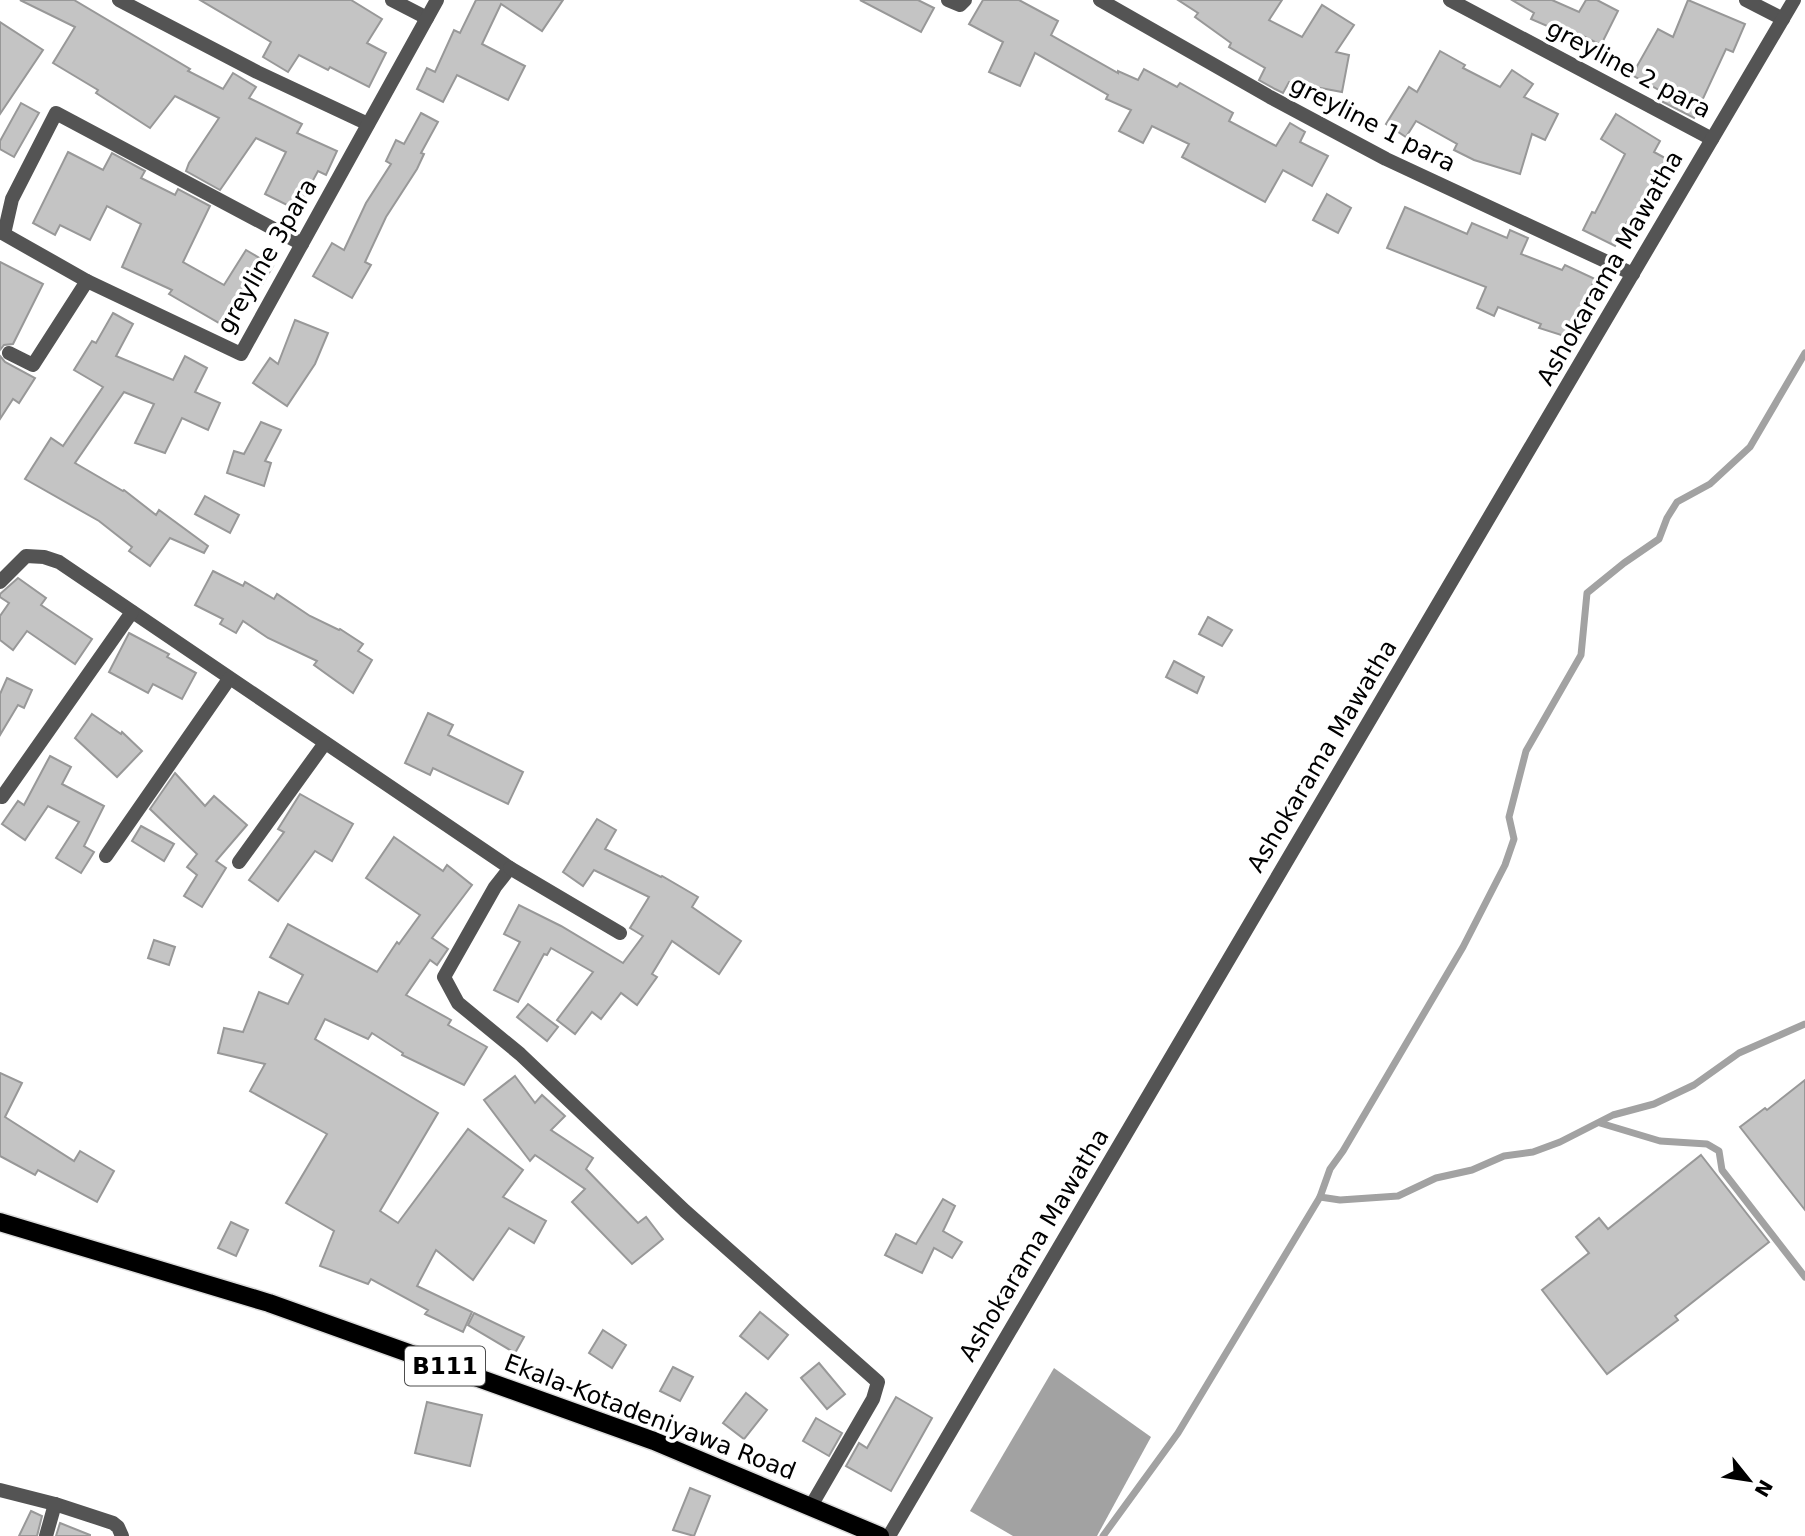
<svg xmlns="http://www.w3.org/2000/svg" width="1805" height="1536" font-family="'DejaVu Sans',sans-serif">
<rect width="100%" height="100%" fill="#fff"/>
<polygon fill="#a2a2a2" points="1054,1368 1151,1437 1097,1536 1013,1536 970,1511"/>
<g fill="none" stroke-linecap="round" stroke-linejoin="round">
<g stroke="#a2a2a2" stroke-width="7">
<polyline points="1600,1123 1660,1141 1707,1144 1719,1151 1722,1170 1805,1277"/>
<polyline points="1320,1197 1340,1200 1398,1196 1436,1178 1472,1170 1504,1156 1533,1152 1560,1142 1613,1115 1654,1104 1694,1085 1739,1053 1805,1024"/>
<polyline points="1103,1536 1178,1433 1320,1197 1330,1169 1343,1151 1463,947 1505,865 1514,839 1509,817 1526,751 1581,655 1587,593 1624,563 1659,539 1667,518 1677,502 1710,484 1750,447 1805,353"/>
</g>
</g>
<g fill="#c4c4c4" stroke="#989898" stroke-width="2">
<polygon points="20,0 74,0 190,69 188,71 223,89 233,73 256,87 249,98 302,124 297,133 337,151 326,175 318,171 297,210 265,194 286,152 256,138 220,190 186,171 189,163 219,118 175,96 150,128 96,93 98,90 53,63 75,27"/>
<polygon points="200,0 351,0 382,19 367,43 386,53 369,87 330,67 328,70 299,55 288,72 263,57 271,42"/>
<polygon points="476,0 563,0 542,31 501,4 482,44 525,66 508,100 457,75 443,102 417,89 427,68 435,72 454,30 460,33"/>
<polygon points="860,0 918,0 934,8 921,32"/>
<polygon points="983,0 1019,0 1058,21 1051,35 1118,73 1118,71 1138,80 1144,69 1177,87 1180,83 1233,113 1229,121 1276,146 1290,123 1305,132 1300,142 1328,156 1312,186 1283,170 1265,202 1182,157 1189,144 1152,126 1143,143 1119,131 1131,110 1106,99 1108,95 1035,53 1020,86 989,72 1003,42 969,24"/>
<polygon points="1178,0 1282,0 1269,20 1302,37 1322,5 1354,25 1336,52 1349,55 1342,92 1289,82 1283,93 1275,89 1259,80 1265,68 1229,47 1231,43 1195,17 1198,13"/>
<polygon points="1512,0 1552,0 1579,12 1586,0 1597,0 1618,11 1601,45 1557,23 1554,29 1531,19 1534,13"/>
<polygon points="1688,0 1745,24 1733,52 1726,49 1694,118 1663,102 1666,94 1632,75 1658,29 1673,37"/>
<polygon points="0,22 43,50 0,114"/>
<polygon points="1440,51 1465,65 1463,68 1500,87 1512,70 1533,84 1524,97 1558,114 1545,140 1532,134 1520,174 1474,160 1454,150 1457,144 1416,121 1406,137 1386,124 1409,87 1417,92"/>
<polygon points="21,103 39,113 14,157 0,149 0,141"/>
<polygon points="421,113 438,122 421,153 424,154 417,169 386,217 365,262 371,265 352,298 313,276 332,243 344,250 366,203 391,164 386,161 396,140 404,144"/>
<polygon points="1616,114 1660,141 1654,152 1676,164 1655,200 1646,195 1631,224 1627,222 1615,246 1583,230 1592,212 1595,213 1625,154 1601,139"/>
<polygon points="68,152 103,170 112,153 145,171 141,178 175,195 178,189 210,206 183,262 224,285 246,250 273,266 260,288 251,282 226,327 169,294 172,290 122,267 141,224 107,206 90,240 60,225 55,235 33,223"/>
<polygon points="1327,194 1351,208 1338,233 1313,220"/>
<polygon points="1405,207 1467,234 1472,223 1507,238 1510,230 1528,238 1521,254 1562,270 1565,265 1595,279 1580,311 1585,312 1577,340 1539,328 1541,324 1498,307 1494,316 1477,308 1486,287 1387,248"/>
<polygon points="0,262 43,284 13,344 4,345 0,350"/>
<polygon points="113,313 133,324 116,356 173,380 185,356 207,368 195,392 220,403 208,430 182,418 165,453 135,443 154,404 124,392 75,463 123,491 124,490 156,515 159,510 208,546 204,553 170,538 150,566 129,551 132,547 99,521 25,479 51,438 63,446 103,387 74,370 92,341 96,343"/>
<polygon points="295,320 328,333 315,364 287,406 253,383 270,358 278,364"/>
<polygon points="0,356 5,362 35,378 19,403 13,399 0,419"/>
<polygon points="261,422 281,430 265,461 271,463 264,486 227,473 234,451 244,454"/>
<polygon points="205,496 239,515 230,533 195,514"/>
<polygon points="213,571 243,586 245,582 274,599 277,594 310,616 339,630 340,629 363,644 358,651 372,660 353,693 314,665 317,661 268,638 243,621 236,633 220,624 223,619 195,605"/>
<polygon points="18,578 46,598 41,605 92,639 75,664 27,631 13,650 0,640 0,616 9,603 0,597 0,594"/>
<polygon points="1208,617 1232,630 1222,646 1199,634"/>
<polygon points="129,633 169,654 167,657 196,673 182,699 153,684 148,693 109,672"/>
<polygon points="1174,661 1204,677 1197,693 1166,677"/>
<polygon points="7,678 32,690 24,708 18,705 0,735 0,694"/>
<polygon points="428,713 453,725 448,735 523,772 508,804 433,768 430,775 405,763"/>
<polygon points="92,714 121,734 122,732 142,751 117,777 75,738"/>
<polygon points="50,756 71,767 62,784 104,806 84,846 94,852 81,873 56,858 79,822 48,806 25,840 2,824 18,801 24,805"/>
<polygon points="175,773 205,806 214,796 247,825 216,861 226,868 202,907 184,896 197,875 187,867 197,854 150,809"/>
<polygon points="300,794 353,824 332,861 315,851 278,901 249,880 284,832 278,829"/>
<polygon points="597,819 616,830 605,849 661,877 662,876 698,897 692,907 741,941 719,974 672,941 652,974 657,977 637,1005 621,993 601,1019 592,1012 575,1034 557,1020 593,972 551,948 547,955 544,954 518,1002 494,990 520,942 504,934 519,905 561,926 623,963 643,936 630,928 649,897 594,870 583,886 563,872"/>
<polygon points="141,826 174,844 164,861 132,841"/>
<polygon points="394,837 443,871 447,865 472,885 432,938 448,949 437,965 430,960 406,995 451,1020 448,1025 487,1047 464,1085 402,1055 403,1053 372,1033 368,1039 325,1019 315,1039 438,1113 380,1211 398,1223 468,1129 523,1170 503,1197 546,1221 534,1243 509,1228 473,1280 436,1250 417,1286 472,1312 463,1332 425,1314 428,1310 371,1279 368,1284 320,1266 334,1231 286,1203 327,1134 250,1091 265,1064 218,1053 224,1028 243,1032 259,992 288,1004 303,975 270,957 288,924 377,972 397,942 399,944 420,915 366,878"/>
<polygon points="154,940 175,947 169,965 148,958"/>
<polygon points="528,1004 558,1027 547,1041 517,1017"/>
<polygon points="0,1073 22,1083 5,1117 74,1161 80,1151 114,1171 97,1202 38,1170 35,1175 0,1156"/>
<polygon points="515,1076 535,1103 542,1095 565,1116 551,1130 593,1158 586,1169 638,1223 646,1217 663,1239 632,1264 572,1202 585,1189 535,1155 530,1161 484,1100"/>
<polygon points="1805,1080 1805,1210 1740,1127 1765,1108 1767,1110"/>
<polygon points="1701,1155 1769,1242 1675,1316 1678,1320 1607,1374 1542,1290 1589,1253 1576,1237 1599,1218 1608,1229"/>
<polygon points="943,1199 955,1206 943,1231 962,1242 952,1258 934,1248 922,1273 885,1255 896,1234 916,1244"/>
<polygon points="231,1222 248,1230 236,1256 218,1248"/>
<polygon points="760,1312 788,1335 768,1359 740,1336"/>
<polygon points="474,1313 524,1337 515,1353 468,1325"/>
<polygon points="603,1330 626,1345 612,1368 589,1353"/>
<polygon points="819,1363 845,1394 827,1409 801,1378"/>
<polygon points="673,1367 693,1377 680,1401 660,1391"/>
<polygon points="746,1393 767,1410 744,1439 723,1423"/>
<polygon points="896,1397 932,1418 891,1491 846,1466 859,1443 867,1448"/>
<polygon points="427,1402 482,1415 470,1466 415,1453"/>
<polygon points="816,1418 842,1433 829,1456 803,1441"/>
<polygon points="690,1488 710,1496 694,1536 673,1530"/>
<polygon points="31,1511 42,1516 37,1536 19,1536"/>
<polygon points="60,1523 90,1535 90,1536 56,1536"/>
</g>
<g fill="none" stroke-linecap="round" stroke-linejoin="round">
<g stroke="#dbdbdb" stroke-width="21">
<polyline id="primary" points="0,1222 269,1303 654,1441 880,1536"/>
</g>
<g stroke="#545454" stroke-width="14">
<polyline points="119,0 257,72 368,124"/>
<polyline points="392,0 427,18"/>
<polyline points="948,0 960,5 965,0"/>
<polyline points="1100,0 1270,97 1386,159 1633,274"/>
<polyline points="1450,0 1712,139"/>
<polyline points="1746,0 1783,19"/>
<polyline points="87,281 4,234 12,199 56,113 302,244"/>
<polyline points="9,353 33,365 87,281 241,354 437,0"/>
<polyline points="0,582 26,556 44,557 59,562 510,868 495,887 444,977 458,1003 520,1054 685,1211 878,1382 873,1399 811,1506"/>
<polyline points="2,797 132,612"/>
<polyline points="106,856 229,679"/>
<polyline points="239,862 325,743"/>
<polyline points="510,868 620,933"/>
<polyline points="0,1490 55,1504 113,1523 118,1527 122,1536"/>
<polyline points="46,1536 55,1504"/>
</g>
<polyline stroke="#545454" stroke-width="14" points="889,1536 1794,0"/>
<use href="#primary" stroke="#000" stroke-width="18"/>
</g>
<g text-anchor="middle" stroke-width="7" stroke-linejoin="round" paint-order="stroke">
<rect fill="#fff" stroke="#4c4c4c" stroke-width="2" x="405" y="1346.5" width="80" height="39" rx="5"/>
<g font-size="23" font-weight="bold" fill="#000">
<text x="445" y="1374">B111</text>
</g>
<g font-size="24" fill="#000" stroke="#fff">
<text transform="translate(1629 69) rotate(28)" y="8">greyline 2 para</text>
<text transform="translate(1373 124) rotate(27)" y="8">greyline 1 para</text>
<text transform="translate(267 256) rotate(-60)" y="8">greyline 3para</text>
<text transform="translate(1610 268) rotate(-60)" y="8">Ashokarama Mawatha</text>
<text transform="translate(1322 756) rotate(-59)" y="8">Ashokarama Mawatha</text>
<text transform="translate(1034 1245) rotate(-59)" y="8">Ashokarama Mawatha</text>
<text transform="translate(650 1417) rotate(21)" y="8">Ekala-Kotadeniyawa Road</text>
</g>
</g>
<g transform="translate(1749 1480) rotate(120)" stroke="#ffffff" stroke-width="5" paint-order="stroke">
<path d="M0-5L12 26L0 18L-12 26Z" fill="#000000"/>
<text y="-10" font-size="19" font-weight="bold" text-anchor="middle" fill="#000000">N</text>
</g>
</svg>
